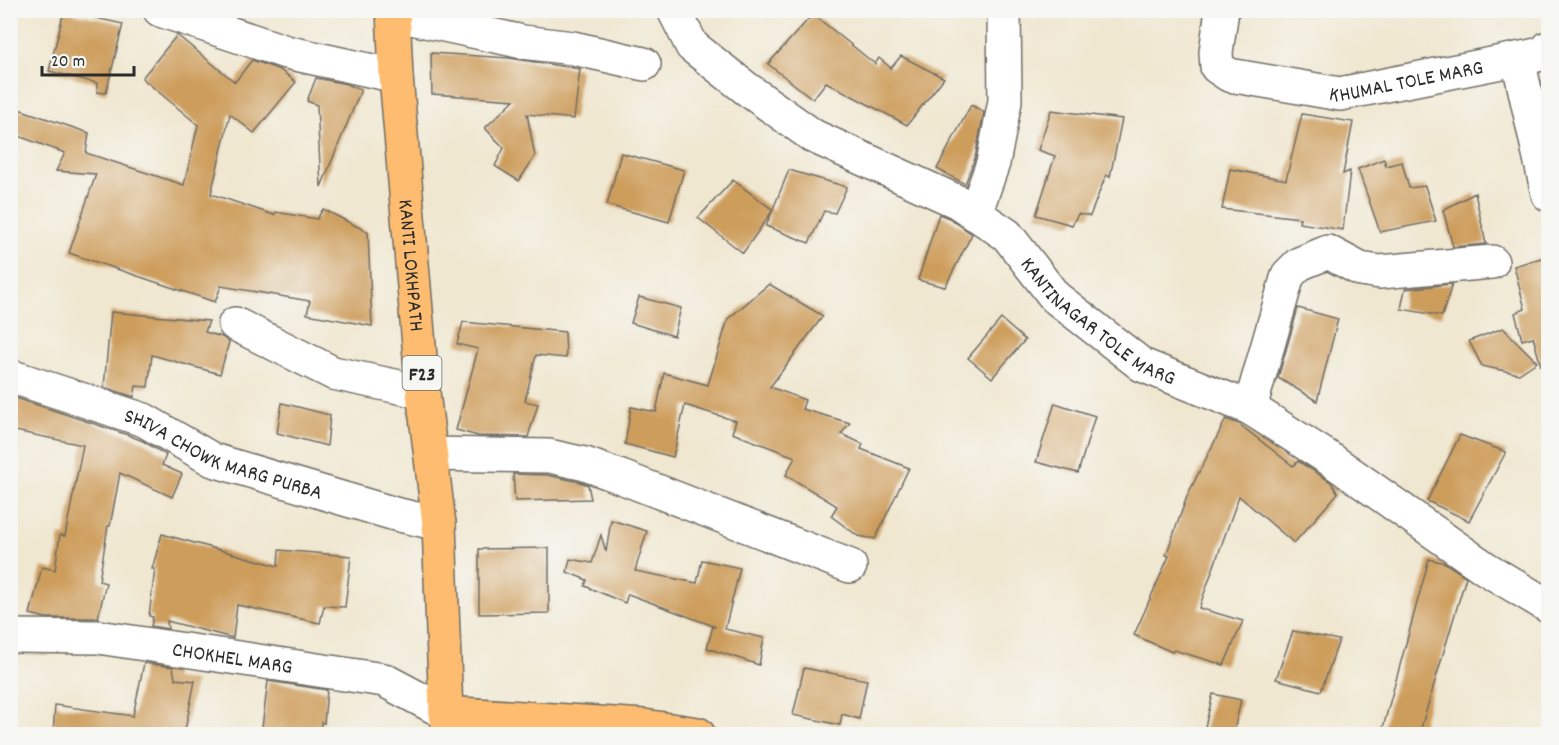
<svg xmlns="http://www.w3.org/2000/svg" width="1559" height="745" font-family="Dekko,sans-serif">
<rect width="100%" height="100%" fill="#f6f6f2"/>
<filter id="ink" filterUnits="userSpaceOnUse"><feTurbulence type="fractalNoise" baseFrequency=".0167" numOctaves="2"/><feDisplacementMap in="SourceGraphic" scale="12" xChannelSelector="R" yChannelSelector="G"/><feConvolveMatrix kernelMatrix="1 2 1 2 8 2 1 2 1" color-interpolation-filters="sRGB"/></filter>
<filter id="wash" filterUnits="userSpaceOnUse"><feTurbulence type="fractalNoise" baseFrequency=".008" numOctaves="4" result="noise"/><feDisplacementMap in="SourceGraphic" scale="24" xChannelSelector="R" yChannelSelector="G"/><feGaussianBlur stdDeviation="1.35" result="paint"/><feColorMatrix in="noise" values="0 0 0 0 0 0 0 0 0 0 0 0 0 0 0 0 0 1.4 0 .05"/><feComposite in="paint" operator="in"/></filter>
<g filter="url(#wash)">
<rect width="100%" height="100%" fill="#f0e7d0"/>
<g id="blocks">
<g fill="#cd9d5b">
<polygon points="64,11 123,24 106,93 97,92 97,83 49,71"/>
<polygon points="813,14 875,64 879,58 891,68 901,56 944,78 907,125 826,82 813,99 768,64"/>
<polygon points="177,35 235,82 252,60 280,70 296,82 254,133 230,114 211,194 274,215 276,212 317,219 323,209 368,232 372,326 307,314 310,301 221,286 215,302 69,253 96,174 56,171 65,153 10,133 10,106 89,133 86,153 184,185 198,125 142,78"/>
<polygon points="431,53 509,58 580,69 574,119 527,114 535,156 519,181 495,166 504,148 485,128 514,100 432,94"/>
<polygon points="316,78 347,84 361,90 321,187 317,105 307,101"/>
<polygon points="971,105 984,112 975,158 965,184 937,169"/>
<polygon points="1051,110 1122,119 1110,177 1106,175 1090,216 1078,214 1072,225 1036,215 1055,156 1038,150"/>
<polygon points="1302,114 1353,122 1343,174 1350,171 1343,230 1299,223 1300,218 1222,209 1230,169 1286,180"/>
<polygon points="621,153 684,170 669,222 607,205"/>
<polygon points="1384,159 1386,166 1402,162 1409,188 1425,186 1436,221 1380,232 1358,169"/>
<polygon points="789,170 847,187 835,213 824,211 809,243 766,226"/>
<polygon points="733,180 773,210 743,253 698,218"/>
<polygon points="1475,193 1486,244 1453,247 1443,210"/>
<polygon points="939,214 949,218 972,234 945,287 918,280"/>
<polygon points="1548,256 1548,365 1541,366 1533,337 1522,340 1515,313 1525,309 1514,266"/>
<polygon points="769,284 823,316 770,387 805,400 802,409 850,423 841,434 863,444 861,449 909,468 875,539 858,536 831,516 837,506 786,475 795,457 732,433 736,421 685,405 673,457 625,444 631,407 656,412 664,373 708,385 728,319"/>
<polygon points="1452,284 1442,316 1401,309 1405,289"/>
<polygon points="639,297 681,308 674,336 631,323"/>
<polygon points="1298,308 1338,319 1317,401 1278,378"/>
<polygon points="111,312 209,321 205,332 222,337 229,342 220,374 152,355 148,387 136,386 134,397 104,387"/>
<polygon points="1001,319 1025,340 992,378 968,358"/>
<polygon points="463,322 565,332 566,358 536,355 525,401 538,404 528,437 478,436 456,430 478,349 457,344"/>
<polygon points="1503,328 1537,362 1519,374 1482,366 1469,341"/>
<polygon points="10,396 128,435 143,441 166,455 162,465 182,474 172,497 120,473 110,526 108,526 99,581 106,583 98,618 46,618 30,614 42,567 55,570 60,535 65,536 83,445 10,430"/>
<polygon points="282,403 330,415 327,446 277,433"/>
<polygon points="1055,403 1095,416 1078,473 1036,462"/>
<polygon points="1226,419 1239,424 1293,466 1298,461 1331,482 1338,493 1294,543 1239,496 1199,608 1243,621 1224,665 1174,650 1172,652 1134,635 1169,556 1166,555 1188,494"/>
<polygon points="1460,435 1506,452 1469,521 1427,501"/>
<polygon points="513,474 547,475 580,482 588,485 591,499 515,501"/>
<polygon points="611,520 647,531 635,571 697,583 702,560 740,568 725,629 764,638 759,665 707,648 713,626 716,627 628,594 625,603 585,586 587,580 567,572 570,559 592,563 601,535 606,552"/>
<polygon points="162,534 278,566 279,550 351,556 345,607 324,606 320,623 237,605 233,638 167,621 168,629 151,626 153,617 149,616 155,569 152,569"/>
<polygon points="549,548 549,613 479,614 479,549"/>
<polygon points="1429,559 1445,563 1466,577 1419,735 1381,735"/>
<polygon points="1293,631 1339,640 1321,691 1276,679"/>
<polygon points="144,663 173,667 175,679 195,681 184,735 53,735 55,705 133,716"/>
<polygon points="804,668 867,680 859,719 842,714 840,725 793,715"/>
<polygon points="268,681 327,690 324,723 321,722 320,735 261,735"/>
<polygon points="1213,694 1241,700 1233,735 1203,735"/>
</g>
</g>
</g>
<g filter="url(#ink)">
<use href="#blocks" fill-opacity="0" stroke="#706d65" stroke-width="1.5"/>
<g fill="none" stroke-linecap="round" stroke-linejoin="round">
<g stroke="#706d65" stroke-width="36">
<g id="minor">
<polyline points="160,10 286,52 396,76"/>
<path id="s1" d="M674 10 692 46 747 89 813 136 958 202 1007 235 1055 297 1142 365 1250 408 1330 459 1485 568 1548 606"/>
<path id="s2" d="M1222 10 1216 52 1217 67 1229 75 1340 94 1547 53 1548 48"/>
<polyline points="394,23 407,17 523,42 573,48 644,64"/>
<polyline points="1518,59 1548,194"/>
<polyline points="975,214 993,163 1005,101 1004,10"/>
<polyline points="235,324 333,373 423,392"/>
<path id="s3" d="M10 376 144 420 213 460 395 514 439 524"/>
<polyline points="1250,408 1288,275 1299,264 1328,252 1360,269 1380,272 1492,262"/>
<polyline points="431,454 549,456 585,464 621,477 850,566"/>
<path id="s4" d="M10 636 98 637 384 680 446 713"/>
</g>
</g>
<g stroke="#706d65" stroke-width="36">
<g id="major">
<path id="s5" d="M393 10 396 76 423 392 439 524 446 713 449 734"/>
<polyline points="446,713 644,726 698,734"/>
</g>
</g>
<use href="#minor" stroke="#fff" stroke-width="33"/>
<use href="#major" stroke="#fdbc6f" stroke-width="33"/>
</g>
</g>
<g text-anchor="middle" stroke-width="6" stroke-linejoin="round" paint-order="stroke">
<rect fill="#f6f6f2" stroke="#686867" stroke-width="1.5" x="402.5" y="356" width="39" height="34" rx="4.5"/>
<g font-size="20" font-weight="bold" fill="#2b2b2b">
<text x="422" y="380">F23</text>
</g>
<g font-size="21" fill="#2b2b2b" stroke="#f6f6f2">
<text dy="7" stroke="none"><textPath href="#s2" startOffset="252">KHUMAL TOLE MARG</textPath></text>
<text dy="7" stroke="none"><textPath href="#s5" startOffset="256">KANTI LOKHPATH</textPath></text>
<text dy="7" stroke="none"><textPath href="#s1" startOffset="537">KANTINAGAR TOLE MARG</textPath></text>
<text dy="7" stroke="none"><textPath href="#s3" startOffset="228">SHIVA CHOWK MARG PURBA</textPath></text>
<text dy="7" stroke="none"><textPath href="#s4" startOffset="224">CHOKHEL MARG</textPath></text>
</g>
</g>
<rect width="1559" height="745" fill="none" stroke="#f6f6f2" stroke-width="36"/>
<path d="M42 66v9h92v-9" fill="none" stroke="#2b2b2b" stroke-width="3"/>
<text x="51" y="66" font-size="18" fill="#2b2b2b" stroke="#f6f6f2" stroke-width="4.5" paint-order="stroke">20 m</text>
</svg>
